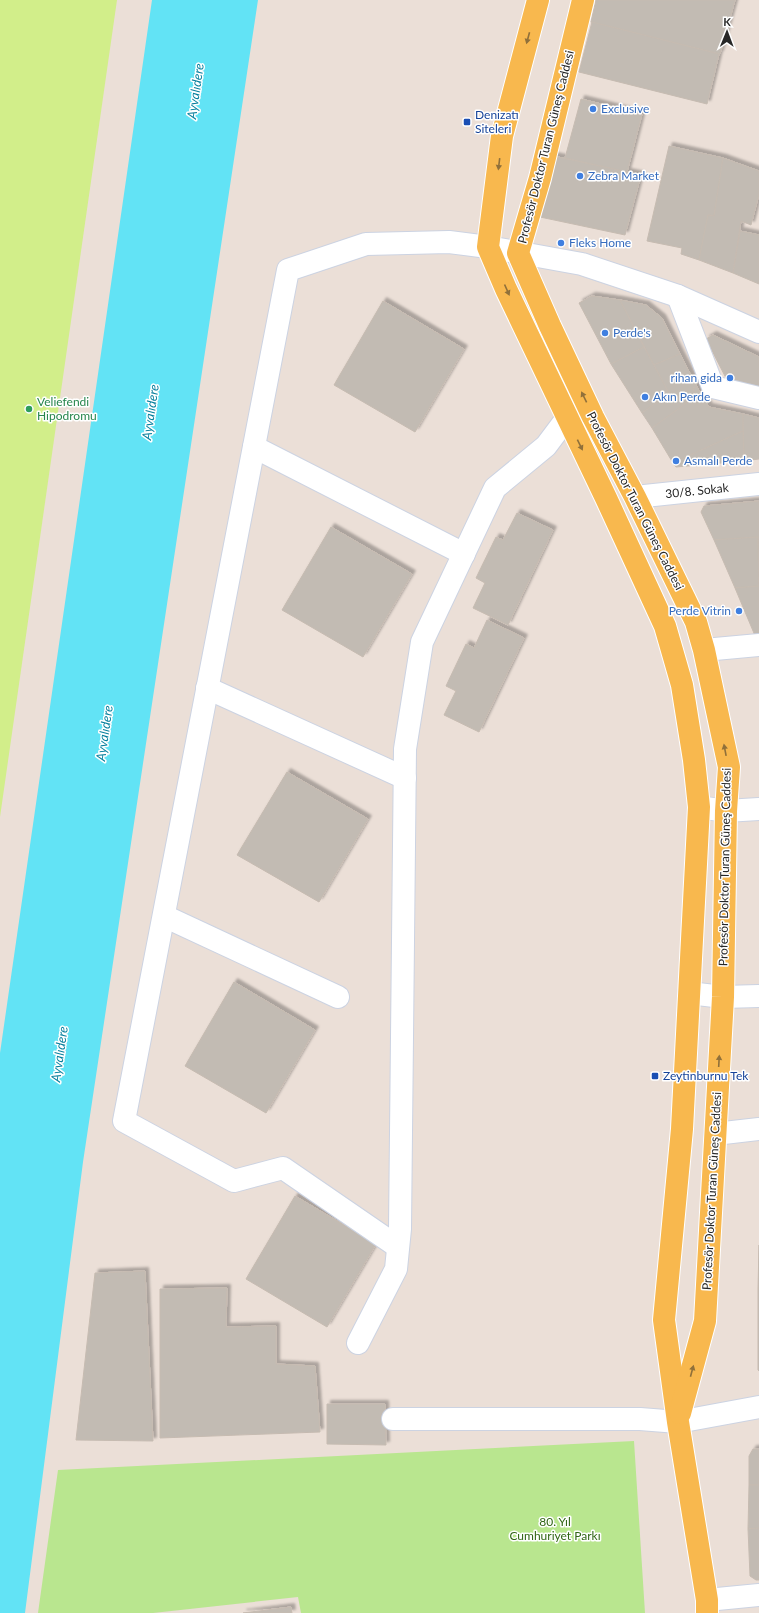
<svg xmlns="http://www.w3.org/2000/svg" width="759" height="1613" font-family="Lato,sans-serif">
<defs>
<filter id="shadow"><feDropShadow dx="3.5" dy="-3.5" stdDeviation="1" flood-color="#0004"/></filter>
</defs>
<rect width="100%" height="100%" fill="#ebdfd7"/>
<polygon fill="#b9e68f" points="634,1441 645,1613 301,1613 298,1597 153,1613 38,1613 58,1470"/>
<polygon fill="#d2ee8a" points="0,0 117,0 0,817"/>
<polygon fill="#62e3f5" points="152,0 258,0 83,1162 25,1613 0,1613 0,1053"/>
<g fill="#c2bbb3" stroke="#c6bbb1" filter="url(#shadow)">
<polygon points="596,0 735,0 720,54 591,22"/>
<polygon points="592,22 719,54 707,104 579,72"/>
<polygon points="581,99 642,114 627,172 565,158"/>
<polygon points="669,146 723,158 714,216 708,215 699,260 681,254 682,248 647,241"/>
<polygon points="549,155 641,175 625,235 540,217 546,190"/>
<polygon points="723,158 759,171 759,194 751,225 741,221 733,273 699,260 708,215 714,216"/>
<polygon points="740,231 759,235 759,284 733,273"/>
<polygon points="592,296 620,300 644,347 611,364 579,303"/>
<polygon points="620,300 646,305 662,318 680,354 654,365"/>
<polygon points="383,301 464,349 415,432 334,385"/>
<polygon points="713,335 759,357 759,392 729,384 706,339"/>
<polygon points="644,347 669,393 642,413 611,364"/>
<polygon points="680,354 697,387 693,388 696,396 652,428 642,413 669,393 654,365"/>
<polygon points="697,387 709,407 743,414 743,431 673,463 652,428 696,396 693,388"/>
<polygon points="743,414 759,418 759,459 744,461"/>
<polygon points="743,431 744,461 676,467 673,463"/>
<polygon points="759,501 759,537 714,540 701,512 704,506"/>
<polygon points="517,513 553,530 508,625 473,608 485,583 476,578 496,537 503,540"/>
<polygon points="331,527 412,574 363,657 282,610"/>
<polygon points="758,537 759,586 735,588 714,540"/>
<polygon points="758,537 759,537 759,586"/>
<polygon points="759,586 759,637 756,638 735,588"/>
<polygon points="487,620 524,638 479,732 444,715 456,691 446,686 466,644 474,648"/>
<polygon points="287,772 368,819 319,902 237,855"/>
<polygon points="234,982 315,1030 266,1113 185,1066"/>
<polygon points="295,1196 376,1244 327,1327 246,1279"/>
<polygon points="759,1245 759,1289 758,1289"/>
<polygon points="145,1271 153,1441 76,1440 95,1273"/>
<polygon points="227,1288 226,1327 276,1326 276,1364 315,1366 320,1432 160,1438 160,1289"/>
<polygon points="758,1289 759,1289 759,1371 758,1370"/>
<polygon points="327,1404 385,1404 386,1445 327,1444"/>
<polygon points="753,1449 759,1449 759,1485 749,1485 749,1456"/>
<polygon points="749,1485 759,1485 759,1528 748,1529"/>
<polygon points="759,1528 759,1580 756,1580 750,1576 748,1529"/>
<polygon points="291,1607 292,1613 243,1613"/>
</g>
<g fill="none" stroke-linecap="round" stroke-linejoin="round">
<g stroke="#ccd3e2" stroke-width="24">
<g id="minor">
<polyline points="678,296 713,387 759,398"/>
<polyline points="254,447 464,554"/>
<polyline points="635,497 759,484"/>
<polyline points="704,650 759,645"/>
<polyline points="207,688 405,778"/>
<polyline points="699,807 726,811 759,809"/>
<polyline points="164,916 338,997"/>
<polyline points="689,993 723,997 759,996"/>
<polyline points="715,1134 759,1129"/>
<polyline points="398,1247 283,1168 234,1181 124,1121 288,270 366,244 449,242 488,247 582,264 678,296 759,332"/>
<polyline points="358,1343 396,1269 400,1229 405,749 422,642 495,488 546,446 567,418"/>
<polyline points="393,1419 640,1419 678,1422 759,1407"/>
<polyline points="707,1600 759,1595"/>
</g>
</g>
<g stroke="#fff" stroke-width="24">
<g id="primary">
<polyline points="538,0 502,136 488,247 506,289 606,498 665,626 682,685 694,760 699,807 682,1129 664,1320 678,1422 707,1600 707,1613"/>
<polyline points="583,0 540,178 518,253 550,326 593,417 635,497 696,622 704,650 729,767 726,811 723,997 705,1321 680,1413"/>
</g>
</g>
<use href="#minor" stroke="#fff" stroke-width="22"/>
<use href="#primary" stroke="#f8b84e" stroke-width="22"/>
</g>
<defs><path id="oneway-solid" d="M-6-.8H1V-3.2L6.5 0L1 3.2V.8H-6Z"/></defs>
<g fill="#90703a">
<use href="#oneway-solid" transform="translate(528 38) rotate(105)"/>
<use href="#oneway-solid" transform="translate(499 164) rotate(97)"/>
<use href="#oneway-solid" transform="translate(507 290) rotate(66)"/>
<use href="#oneway-solid" transform="translate(584 397) rotate(-116)"/>
<use href="#oneway-solid" transform="translate(580 445) rotate(64)"/>
<use href="#oneway-solid" transform="translate(725 750) rotate(-101)"/>
<use href="#oneway-solid" transform="translate(719 1061) rotate(-87)"/>
<use href="#oneway-solid" transform="translate(692 1371) rotate(-75)"/>
</g>
<g fill="#3f7fe0" stroke="#fff" stroke-width="1.5">
<circle cx="593" cy="109" r="4"/>
<circle cx="580" cy="176" r="4"/>
<circle cx="561" cy="243" r="4"/>
<circle cx="605" cy="333" r="4"/>
<circle cx="730" cy="378" r="4"/>
<circle cx="645" cy="397" r="4"/>
<circle cx="676" cy="461" r="4"/>
<circle cx="739" cy="611" r="4"/>
</g>
<g fill="#1a4fb4" stroke="#fff" stroke-width="1.5">
<rect x="463" y="118" width="8" height="8" rx="2"/>
<rect x="651" y="1072" width="8" height="8" rx="2"/>
</g>
<circle fill="#2e9e5b" stroke="#fff" stroke-width="1.5" cx="29" cy="409" r="4"/>
<g text-anchor="middle" stroke-width="3" stroke-linejoin="round" paint-order="stroke">
<g font-size="12" fill="#366cbe" stroke="#fff" text-anchor="start">
<text x="601" y="113">Exclusive</text>
<text x="588" y="180">Zebra Market</text>
<text x="569" y="247">Fleks Home</text>
<text x="613" y="337">Perde's</text>
<text x="722" y="382" text-anchor="end">rihan gida</text>
<text x="653" y="401">Akın Perde</text>
<text x="684" y="465">Asmalı Perde</text>
<text x="731" y="615" text-anchor="end">Perde Vitrin</text>
</g>
<g font-size="12" fill="#164399" stroke="#fff" text-anchor="start">
<text x="475" y="119">Denizatı<tspan x="475" dy="14">Siteleri</tspan></text>
<text x="663" y="1080">Zeytinburnu Tek</text>
</g>
<g font-size="12" fill="#272727" stroke="#fff">
<text transform="translate(546 147) rotate(-76)" y="4">Profesör Doktor Turan Güneş Caddesi</text>
<text transform="translate(697 491) rotate(-6)" y="4">30/8. Sokak</text>
<text transform="translate(635 501) rotate(63)" y="4">Profesör Doktor Turan Güneş Caddesi</text>
<text transform="translate(725 867) rotate(-89)" y="4">Profesör Doktor Turan Güneş Caddesi</text>
<text transform="translate(712 1191) rotate(-87)" y="4">Profesör Doktor Turan Güneş Caddesi</text>
</g>
<g font-size="12" fill="#27864d" stroke="#fff" text-anchor="start">
<text x="37" y="406">Veliefendi<tspan x="37" dy="14">Hipodromu</tspan></text>
</g>
<g font-size="12" fill="#316615" stroke="#fff">
<text x="555" y="1526">80. Yıl<tspan x="555" dy="14">Cumhuriyet Parkı</tspan></text>
</g>
<g font-size="13" font-style="italic" fill="#057f9d" stroke="#fff">
<text transform="translate(195 91) rotate(-82)" y="5">Ayvalıdere</text>
<text transform="translate(150 412) rotate(-82)" y="5">Ayvalıdere</text>
<text transform="translate(104 733) rotate(-82)" y="5">Ayvalıdere</text>
<text transform="translate(59 1054) rotate(-82)" y="5">Ayvalıdere</text>
</g>
</g>
<g transform="translate(727 32) rotate(1)" stroke="#ffffff" stroke-width="3" paint-order="stroke">
<path d="M0-3L7 15L0 10L-7 15Z" fill="#272727"/>
<text y="-6" font-size="11" font-weight="bold" text-anchor="middle" fill="#272727">K</text>
</g>
</svg>
